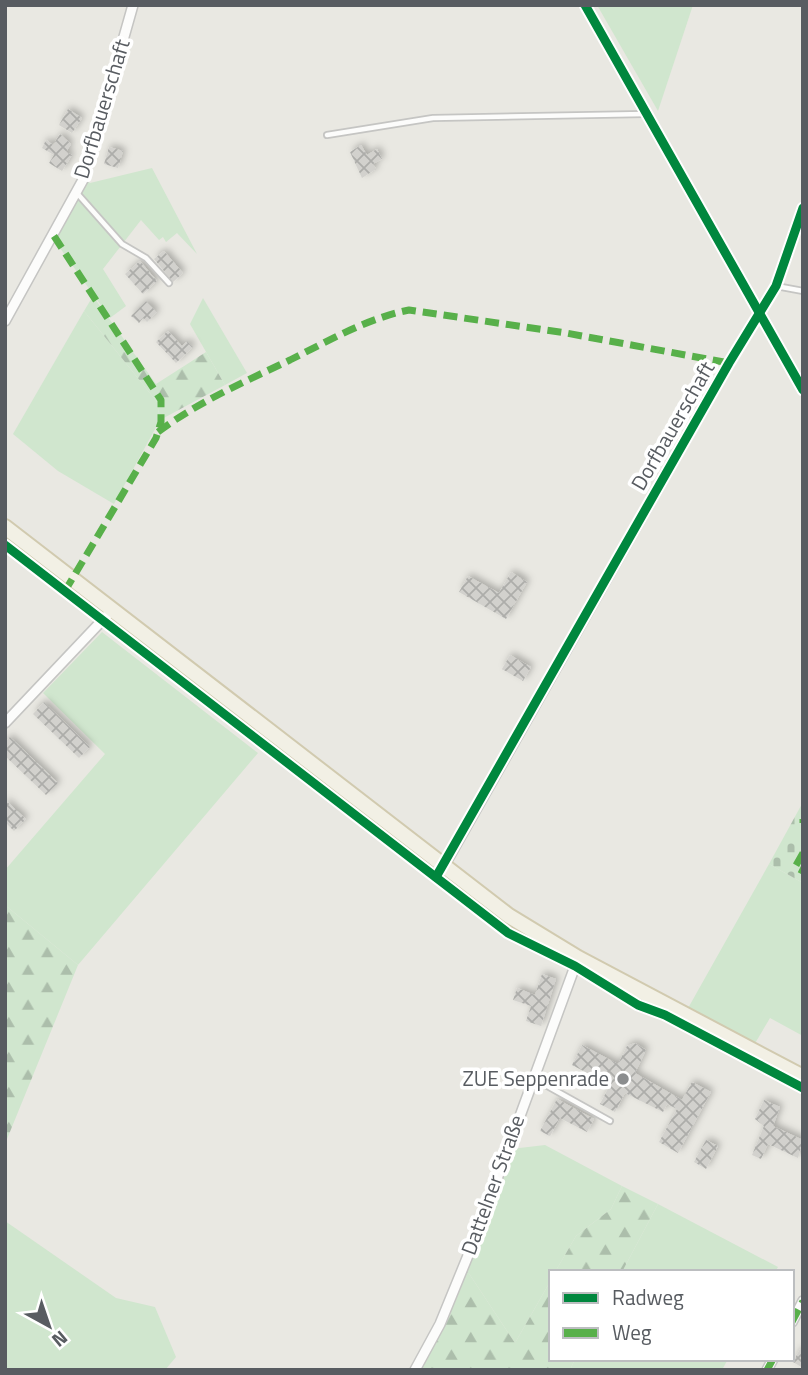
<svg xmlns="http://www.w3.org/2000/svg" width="808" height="1375" font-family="'Titillium Web',sans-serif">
<defs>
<pattern id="forest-firs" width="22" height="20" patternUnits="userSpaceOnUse" patternTransform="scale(1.75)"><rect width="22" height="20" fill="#d0e6ce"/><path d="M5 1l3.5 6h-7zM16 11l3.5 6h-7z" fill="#acbeab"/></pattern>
<pattern id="cemetery-stones" width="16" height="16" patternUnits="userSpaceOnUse" patternTransform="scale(1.75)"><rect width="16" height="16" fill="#d0e6ce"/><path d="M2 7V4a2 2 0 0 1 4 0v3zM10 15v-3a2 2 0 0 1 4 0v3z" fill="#acbeab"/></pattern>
<pattern id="building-cross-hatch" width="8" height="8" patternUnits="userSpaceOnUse" patternTransform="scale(1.75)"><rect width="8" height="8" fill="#d2d1cd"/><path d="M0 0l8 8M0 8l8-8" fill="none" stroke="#adadaa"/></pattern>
<filter id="shadow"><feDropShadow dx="3" dy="-3" stdDeviation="3.5" flood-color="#0004"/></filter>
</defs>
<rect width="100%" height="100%" fill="#e9e8e2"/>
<g fill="#d0e6ce">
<polygon points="597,5 693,5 658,111"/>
<polygon points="152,168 197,254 177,233 166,242 163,237 159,240 141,220 103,269 126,306 110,318 55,241 86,180 90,183"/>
<polygon points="203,298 247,373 225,385 190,324"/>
<polygon points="84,311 157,402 160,420 114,504 58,471 13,434"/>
<polygon points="102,632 258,753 78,965 5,905 5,870 105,754 43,693"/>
<polygon points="769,864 803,883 803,1036 770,1018 754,1045 687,1010"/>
<polygon points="545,1145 622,1186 611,1209 576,1236 555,1272 551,1272 551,1280 515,1343 466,1269 511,1149"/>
<polygon points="658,1204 778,1267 775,1272 622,1272"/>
<polygon points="5,1221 116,1298 155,1307 176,1357 165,1370 5,1370"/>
<polygon points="575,1359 728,1359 722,1370 570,1370"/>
</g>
<g fill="url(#forest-firs)">
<polygon points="93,296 156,384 206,352 225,385 160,420 157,402 84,311"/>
<polygon points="5,905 78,965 5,1144"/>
<polygon points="622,1186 658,1204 622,1272 555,1272 576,1236 611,1209"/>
<polygon points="466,1269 515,1343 551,1280 551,1359 575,1359 570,1370 418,1370"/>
</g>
<polygon fill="url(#cemetery-stones)" points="803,802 803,883 769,864"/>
<g fill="url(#building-cross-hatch)" filter="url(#shadow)">
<polygon points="68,109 82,118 72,133 59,125"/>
<polygon points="60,134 71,144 66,152 72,155 62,171 49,163 54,155 42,148 46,140 53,145"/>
<polygon points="361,145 367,155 377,149 382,159 373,164 376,169 362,178 350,152"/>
<polygon points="109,147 123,151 118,168 104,164"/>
<polygon points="164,251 183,273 173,282 154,259"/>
<polygon points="140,261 157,281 143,294 125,274"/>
<polygon points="146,301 157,312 147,322 143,318 139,323 131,316"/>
<polygon points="168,331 182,346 187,341 193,347 176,363 156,342"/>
<polygon points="511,572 527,582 506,619 459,592 468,576 499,593"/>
<polygon points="510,655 531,667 523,681 502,669"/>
<polygon points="44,702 90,747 79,758 33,714"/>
<polygon points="10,737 58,783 46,795 5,756 5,742"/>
<polygon points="5,800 26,819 14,831 5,822"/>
<polygon points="542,974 556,979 541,1026 526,1021 531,1006 513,1000 517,988 535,995"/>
<polygon points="635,1043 646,1050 635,1073 682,1100 692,1082 711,1092 678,1153 659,1142 677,1109 667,1104 663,1112 625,1093 615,1112 600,1104 610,1085 572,1065 582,1045 618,1064 627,1046"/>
<polygon points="557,1099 594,1119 587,1132 560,1118 550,1136 540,1131"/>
<polygon points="764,1100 780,1107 773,1126 803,1140 798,1158 768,1144 761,1159 752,1155 764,1126 755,1119"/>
<polygon points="706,1140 718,1146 706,1169 694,1162"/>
<polygon points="800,1349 803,1351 803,1368 793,1362"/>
</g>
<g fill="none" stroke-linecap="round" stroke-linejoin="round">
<g stroke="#c5c5c3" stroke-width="8">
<g id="lane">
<polyline points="327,135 433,118 645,114"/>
<polyline points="76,192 122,244 146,258 169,283"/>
<polyline points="776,286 803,291"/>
<polyline points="533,1078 610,1121"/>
</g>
</g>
<g stroke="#c5c5c3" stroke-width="12">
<g id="street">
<polyline points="585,5 803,390"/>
<polyline points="5,321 84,178 133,5"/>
<polyline points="5,723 112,610"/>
<polyline points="444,866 729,363 776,286 803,208"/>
<polyline points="792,1322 803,1301"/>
<polyline points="415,1370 440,1324 476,1236 578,958"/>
<polyline points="767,1370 773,1359"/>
</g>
</g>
<g stroke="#d1caaf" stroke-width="18">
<polyline id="primary" points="5,527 509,916 578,958 803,1077"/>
</g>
<use href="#lane" stroke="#fcfcfb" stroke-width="4.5"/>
<use href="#street" stroke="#fcfcfb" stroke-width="9"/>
<use href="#primary" stroke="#f2f0e5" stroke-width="14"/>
<g stroke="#58b04a" stroke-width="7" stroke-dasharray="14 7" stroke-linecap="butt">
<polyline points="54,236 161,400 161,422 156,438 65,591"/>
<path d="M158 432C198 402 246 381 290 360 328 341 368 318 409 310L566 333 729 363"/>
<polyline points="803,819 803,823"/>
<polyline points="803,853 795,867 803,871"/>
<polyline points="792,1322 803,1301"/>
<polyline points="767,1370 773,1359"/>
</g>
<g stroke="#fff" stroke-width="13">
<g id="cycleway">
<polyline points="585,5 803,390"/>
<polyline points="5,545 508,933 575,966 638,1005 665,1015 803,1088"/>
<polyline points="436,877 729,363 776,286 803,208"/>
</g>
</g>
<use href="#cycleway" stroke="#00873e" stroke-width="9"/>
</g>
<circle fill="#8b8d8e" stroke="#fff" stroke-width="2.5" cx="623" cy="1079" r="7"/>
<g text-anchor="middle" stroke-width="7" stroke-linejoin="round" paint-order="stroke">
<g font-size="21" fill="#585c61" stroke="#fff">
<text transform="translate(102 109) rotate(-73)" y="7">Dorfbauerschaft</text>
<text transform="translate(673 426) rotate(-60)" y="7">Dorfbauerschaft</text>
<text transform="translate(493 1185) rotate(-70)" y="7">Dattelner Straße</text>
</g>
<g font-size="21" fill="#585c61" stroke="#fff" text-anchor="end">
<text x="609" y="1086">ZUE Seppenrade</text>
</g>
</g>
<rect width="808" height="1375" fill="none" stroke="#585c61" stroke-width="14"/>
<rect x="549" y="1270" width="245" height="91" fill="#ffffff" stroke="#bcbec0" stroke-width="2"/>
<rect x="563" y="1293" width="35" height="10" fill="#00873e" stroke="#bcbec0" stroke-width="2"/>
<text x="612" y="1305" font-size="21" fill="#585c61">Radweg</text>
<rect x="563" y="1328" width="35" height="10" fill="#58b04a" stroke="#bcbec0" stroke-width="2"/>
<text x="612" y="1340" font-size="21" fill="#585c61">Weg</text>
<g transform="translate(49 1326) rotate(140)" stroke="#ffffff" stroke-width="5" paint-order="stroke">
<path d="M0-5L12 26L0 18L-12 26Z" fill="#585c61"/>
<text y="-10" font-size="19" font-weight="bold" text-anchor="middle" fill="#585c61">N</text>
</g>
</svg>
